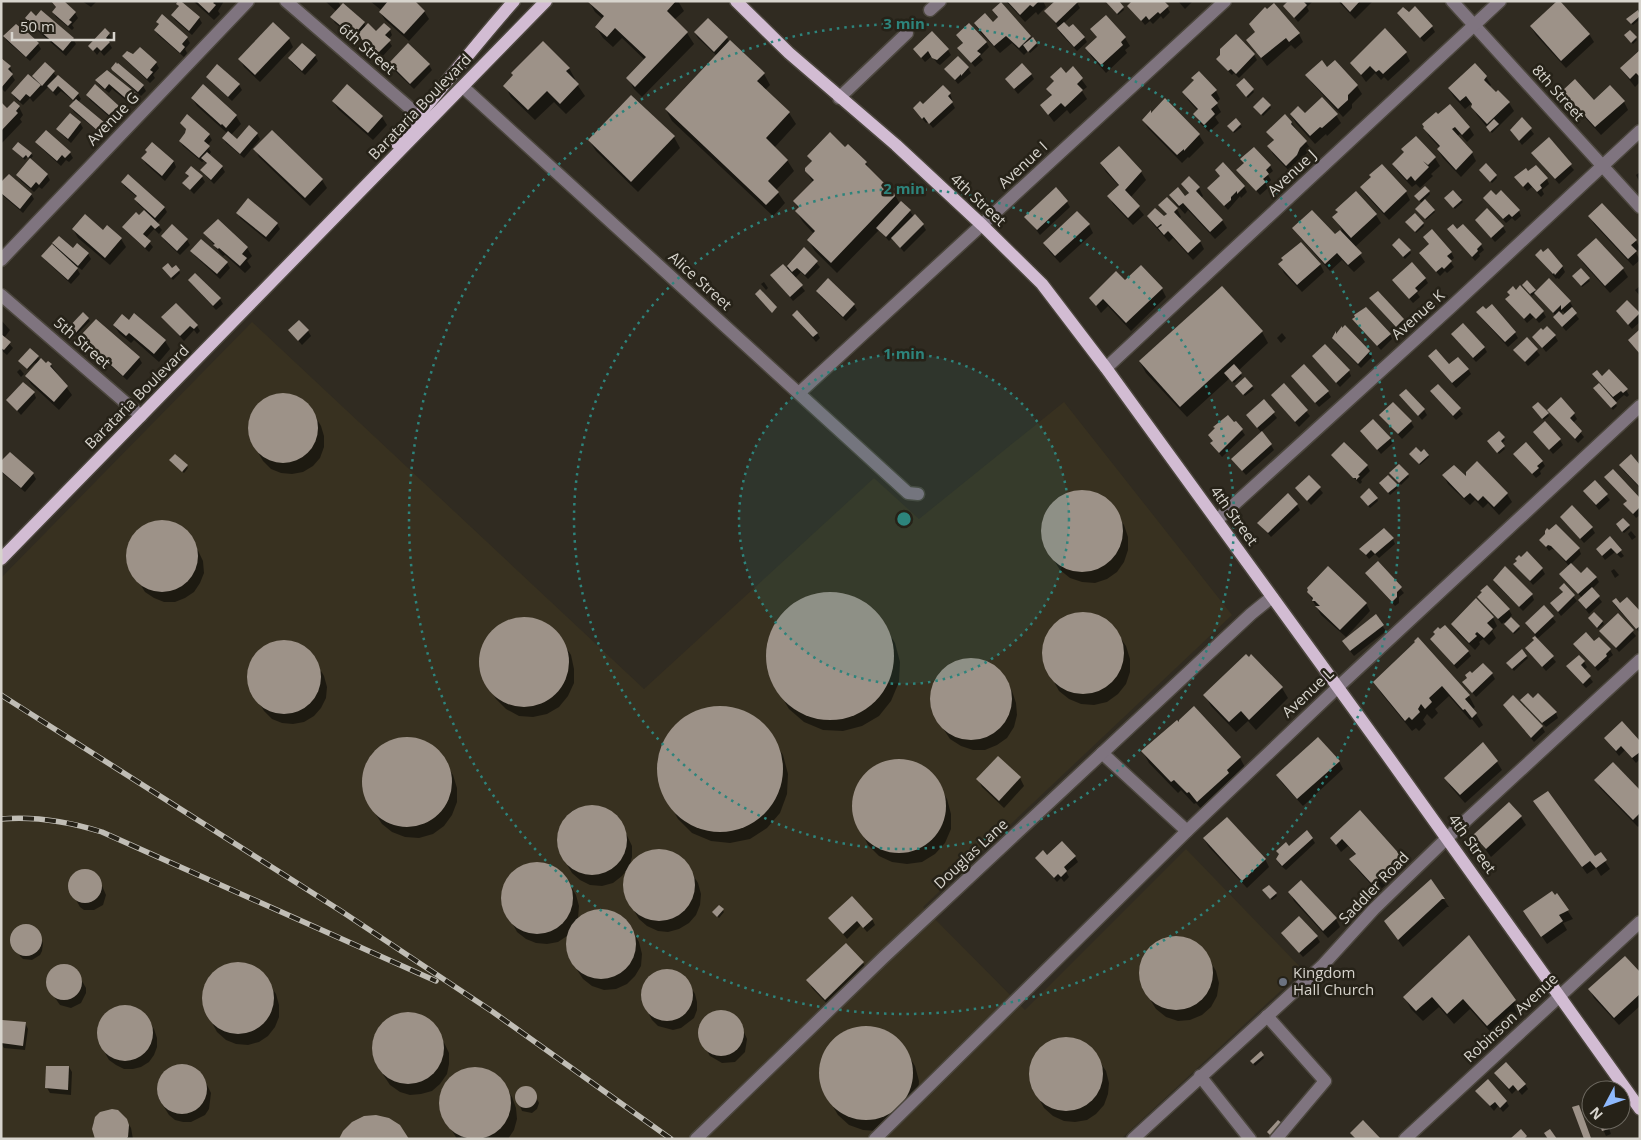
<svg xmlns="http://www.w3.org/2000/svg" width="1641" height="1140" font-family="'Open Sans',sans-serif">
<rect width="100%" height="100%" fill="#302b21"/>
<polygon fill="#383120" points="252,322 644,689 874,478 919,519 1064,402 1232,615 923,907 1025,1010 1186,849 1303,970 1121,1139 1,1139 1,578"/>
<g fill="#0007" fill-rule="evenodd">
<polygon points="82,1 96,1 96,2 91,7"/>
<polygon points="179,1 199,18 202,23 192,35 175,20 172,15 179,7 177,4"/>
<polygon points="193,1 224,1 218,11 220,14 214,20"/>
<polygon points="325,1 338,1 341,7 364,23 366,27 376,33 390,30 392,35 388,40 392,46 381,58 371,48 370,49 360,36 356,40 335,23 332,17 337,12"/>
<polygon points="370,1 413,1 424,11 429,19 409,41 385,20 380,12 381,10"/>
<polygon points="589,1 678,1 684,11 674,20 687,33 694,44 642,97 634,89 628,78 645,60 622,38 613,47 603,38 596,27 603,19 595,12"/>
<polygon points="1006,1 1043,1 1046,7 1038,15 1036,12 1025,22"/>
<polygon points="1076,1 1080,8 1064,23 1069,29 1084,37 1087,42 1077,51 1061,34 1058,29 1059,28 1046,11"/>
<polygon points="1178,1 1193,1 1185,9"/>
<polygon points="1289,1 1313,1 1307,7 1309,11 1298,22 1285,6"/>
<polygon points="1338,1 1373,1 1355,19"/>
<polygon points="52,2 75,13 78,18 72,25 74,28 72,30 56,17 53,12 57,8"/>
<polygon points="1109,5 1123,8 1124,10 1118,15"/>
<polygon points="1129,6 1167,7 1170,12 1163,19 1161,16 1153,24 1150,21 1145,25"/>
<polygon points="993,10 1030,37 1038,46 1030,53 1028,51 1024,55 1012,43 1000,53 980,32 975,24 993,24 998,19"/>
<polygon points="42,11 73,39 76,44 66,56 29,23 26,18 36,17"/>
<polygon points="1638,12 1640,14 1640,19 1633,25 1629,22"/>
<polygon points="1398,13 1432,27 1435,32 1424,42"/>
<polygon points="1106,16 1125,38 1130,46 1125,50 1127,53 1106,73 1091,56 1087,48 1098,38 1092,29"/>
<polygon points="157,22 187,38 190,43 185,49 187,53 184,57 158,35 155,30 159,25"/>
<polygon points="1531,27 1589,34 1594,42 1566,68 1536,35"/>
<polygon points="105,30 112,39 109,43 112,48 104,56 100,51 97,55 90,46"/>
<polygon points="1630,31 1637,40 1633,44 1626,37"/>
<polygon points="695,33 727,38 730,43 764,74 770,85 765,90 789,113 796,124 774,148 787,160 794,171 776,190 785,203 773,216 672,121 666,110 717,56 698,38"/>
<polygon points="1299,34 1303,42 1295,49 1291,45 1267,66 1248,40"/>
<polygon points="957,35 986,42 989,47 980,56 983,60 975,67 959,48 963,44"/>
<polygon points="4,36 38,44 41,49 30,61 7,41"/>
<polygon points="289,39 293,47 260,82 244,67 240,59"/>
<polygon points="914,49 948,50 951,55 940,65 937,63 932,56 925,62"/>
<polygon points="1640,51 1640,82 1635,87 1621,69"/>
<polygon points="1406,53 1410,61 1388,81 1384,77 1381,80 1375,73 1366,82 1352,63"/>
<polygon points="1222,55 1254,55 1257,60 1239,78 1234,73 1232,75 1221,64 1218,59"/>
<polygon points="124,56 156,63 159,68 153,75 155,78 150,83 127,61"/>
<polygon points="315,56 318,61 305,75 292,63 289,58"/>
<polygon points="1,60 10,67 12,72 11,74 15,80 5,92 1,88"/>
<polygon points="1334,62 1357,86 1362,94 1352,104 1352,108 1343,117 1312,83 1307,75 1327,68"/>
<polygon points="46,64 57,77 78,94 81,99 78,102 104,124 106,129 104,131 106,134 104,136 74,112 71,107 75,102 61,91 56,96 48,87 33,102 30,98 23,105 15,98 12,93 32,79"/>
<polygon points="390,64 429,65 432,70 414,89 393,69"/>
<polygon points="112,68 143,86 146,91 141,96 115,73"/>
<polygon points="569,68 575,79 574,80 585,96 566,114 554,102 535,120 511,97 505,86"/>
<polygon points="968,68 971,73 958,84 946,69"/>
<polygon points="1073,68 1087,87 1082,91 1087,99 1070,114 1067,110 1054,122 1042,106 1052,97 1047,89"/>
<polygon points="107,72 136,95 139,100 133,106 112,89 109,93 100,86 97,81"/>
<polygon points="1199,72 1216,91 1220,99 1216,103 1221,112 1215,117 1219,123 1209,132 1199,122 1195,114 1198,111 1188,100 1184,92 1195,81"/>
<polygon points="1031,74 1034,79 1018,94 1006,79"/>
<polygon points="208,77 239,85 242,90 232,101 211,82"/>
<polygon points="1486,77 1491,85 1489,87 1509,103 1514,111 1492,133 1477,115 1471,104 1465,109 1454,97 1449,89"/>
<polygon points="1244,80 1254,92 1248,98 1239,88"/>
<polygon points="95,86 118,107 121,112 113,120 90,100 87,95"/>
<polygon points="1564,91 1594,102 1624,102 1628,110 1601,135 1568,99"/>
<polygon points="950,94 952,99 951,101 955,108 933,128 928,122 926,123 914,108"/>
<polygon points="192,98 236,116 241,124 231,135 238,141 249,127 257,134 260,139 244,158 226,143 223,138 227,133 197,106"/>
<polygon points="1263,99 1271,108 1263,116 1256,109"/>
<polygon points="333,101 382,117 387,125 373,140 338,109"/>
<polygon points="1,103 7,109 19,107 23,115 20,119 22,122 1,144"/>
<polygon points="1151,112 1199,135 1204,143 1189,158 1188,157 1182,163 1148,128 1143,120"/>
<polygon points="1291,115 1336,115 1341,123 1327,136 1326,134 1315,144 1296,123"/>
<polygon points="1522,119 1534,134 1522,145 1511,130"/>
<polygon points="1236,120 1242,127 1234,133 1230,128"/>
<polygon points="1291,122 1311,149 1304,156 1301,163 1291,173 1273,154 1269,146 1274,141 1268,132"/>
<polygon points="80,123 83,128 71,143 61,134 58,129"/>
<polygon points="181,123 209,135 212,140 207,146 211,152 209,155 222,167 225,172 214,184 205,175 202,170 207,164 204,161 202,162 183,146 180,141 187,131"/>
<polygon points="1423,125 1469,127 1474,135 1467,142 1460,134 1457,136 1472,153 1476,161 1461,177 1443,158 1438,150 1440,148 1429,136"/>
<polygon points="272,131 322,180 327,188 310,206 259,157 255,149"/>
<polygon points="674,137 680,148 638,192 596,151 589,140"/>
<polygon points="1416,137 1435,158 1440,166 1431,174 1433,176 1420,188 1416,184 1412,187 1398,172 1393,164 1405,153"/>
<polygon points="1548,139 1574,170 1559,184 1536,158"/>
<polygon points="37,142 70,153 73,158 69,162 66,160 61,166 40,147"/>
<polygon points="152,143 174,162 176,167 165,181 146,164 143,159 148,153"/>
<polygon points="18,144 31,154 33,156 30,159 27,157 25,160 15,151"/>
<polygon points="1119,148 1141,172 1146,180 1130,198 1144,215 1133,225 1113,204 1109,196 1119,186 1106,172 1101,164"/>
<polygon points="845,149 866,163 871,172 895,195 900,204 910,211 914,217 915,216 923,225 926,230 904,252 892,238 889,241 879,230 837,273 815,251 808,240 814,234 803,222 796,211 799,209 794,201 813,182 806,171 812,162 808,156"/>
<polygon points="1270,166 1273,171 1268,175 1271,180 1266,185 1268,188 1260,195 1238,170"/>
<polygon points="1481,172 1496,176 1497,178 1492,183"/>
<polygon points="1640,172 1640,183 1636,175"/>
<polygon points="186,173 202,177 205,182 194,194 184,184 189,178"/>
<polygon points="1528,173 1547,179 1549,184 1542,190 1544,194 1541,197 1532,187 1527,191 1519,182"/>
<polygon points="47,175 50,180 42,189 39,187 34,192 21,181 18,176"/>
<polygon points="1221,177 1244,186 1247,192 1241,198 1240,196 1228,210 1209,189"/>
<polygon points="122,182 164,207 167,212 157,224 162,230 159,234 154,229 146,238 153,247 149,252 127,232 124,227 139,217 145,210 138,204 135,199 137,197 125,187"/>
<polygon points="1,184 31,194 34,199 23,213 1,194"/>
<polygon points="1182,184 1199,188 1203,196 1201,198 1222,220 1227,228 1215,239 1188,210 1185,214 1175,203 1170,195 1185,197 1189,194"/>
<polygon points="1361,187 1406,192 1410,200 1389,220 1366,195"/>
<polygon points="1429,192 1430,194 1424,200 1435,212 1426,220 1418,211 1423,204 1417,198"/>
<polygon points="1356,193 1376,215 1381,223 1355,247 1365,262 1354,272 1342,260 1330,271 1299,236 1294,228 1335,236 1342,230 1334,217"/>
<polygon points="1496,197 1519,211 1521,216 1515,221 1512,218 1506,223 1484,198"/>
<polygon points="1447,200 1461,200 1463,202 1455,209"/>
<polygon points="1067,202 1070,207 1040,235 1026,217"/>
<polygon points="1160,205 1177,209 1181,217 1179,219 1200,241 1204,249 1193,260 1173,238 1169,242 1153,224 1148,216 1164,218 1167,215"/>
<polygon points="238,213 277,224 280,229 269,242 240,218"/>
<polygon points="1589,216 1636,241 1640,248 1636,253 1640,260 1633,266 1594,224"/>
<polygon points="1476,220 1503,227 1506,232 1495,242"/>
<polygon points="1423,223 1424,226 1416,233 1408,224"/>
<polygon points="1089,225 1093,233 1060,263 1049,251 1044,243"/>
<polygon points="73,229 103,231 121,239 126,247 110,265 78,238"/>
<polygon points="1449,229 1457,231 1481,245 1484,250 1479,254 1480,256 1475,261"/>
<polygon points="205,233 247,248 252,256 247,261 251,267 245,273 225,255 223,256 220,253"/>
<polygon points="162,236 187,240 190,245 180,255 165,241"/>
<polygon points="59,237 73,250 88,254 91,259 82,270 75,265 80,274 71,284 46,261 43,256"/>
<polygon points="1425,238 1451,252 1454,258 1450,261 1454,267 1447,273 1445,271 1440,276 1424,258 1421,253 1430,245"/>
<polygon points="1596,239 1623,269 1628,277 1610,293 1583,263 1579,255"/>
<polygon points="1394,248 1410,251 1411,253 1405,259"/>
<polygon points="804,249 820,267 808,279 801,272 795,278 805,291 793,301 772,275 786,269"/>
<polygon points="192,251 227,263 230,268 220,279 195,256"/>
<polygon points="1537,255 1562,266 1565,272 1559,279 1557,278 1556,279"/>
<polygon points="1320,264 1324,272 1302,292 1284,273 1280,265"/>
<polygon points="165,271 179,271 180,273 173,280"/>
<polygon points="1425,278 1428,283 1417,293 1420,297 1413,303 1397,285"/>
<polygon points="1574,278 1588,279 1590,281 1582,287"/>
<polygon points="189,281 220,299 223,304 216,310"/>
<polygon points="764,282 768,288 766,290 761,284"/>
<polygon points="1125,282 1162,289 1166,297 1131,331 1108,306 1101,313 1091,298"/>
<polygon points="1640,286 1640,296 1635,290"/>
<polygon points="1222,287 1262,332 1268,343 1238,371 1242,376 1234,383 1230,378 1187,417 1146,373 1140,362"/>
<path d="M1525 287 1535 290 1536 293 1570 302 1573 307 1571 308 1579 319 1566 331 1558 322 1555 317 1556 316 1535 293 1532 296ZM1563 311 1565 314 1563 317 1560 314Z"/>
<polygon points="817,291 854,305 857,310 846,321 820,296"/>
<polygon points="1378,292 1406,325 1399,331 1371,299"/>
<polygon points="1507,299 1543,312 1546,317 1539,323 1534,317 1527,323"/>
<polygon points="1627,302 1640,316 1640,322 1632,329 1617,312"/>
<polygon points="1477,313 1515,333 1518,338 1508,347"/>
<polygon points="83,314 90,321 74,337 69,332"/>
<polygon points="134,315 165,341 170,349 159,362 134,340 131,343 119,333 114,325 129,322"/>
<polygon points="793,315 817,333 820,338 816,342"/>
<polygon points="163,318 197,326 200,331 197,334 194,330 184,341"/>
<polygon points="1,320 10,330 4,338 13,348 7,355 1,350"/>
<polygon points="1357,324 1390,334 1392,339 1381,350"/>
<polygon points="1345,327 1369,352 1372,357 1361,368 1336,343 1333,338"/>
<polygon points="290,331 308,331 311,336 302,345"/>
<polygon points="1282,333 1286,338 1281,343 1277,338"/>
<polygon points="83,335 139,358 142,363 127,380 96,353 94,347 86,340"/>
<polygon points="1452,335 1484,347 1487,352 1476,362"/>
<polygon points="1555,336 1558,341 1546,352 1534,337"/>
<polygon points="1527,339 1540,355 1528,366 1515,350"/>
<polygon points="1313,356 1349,371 1351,376 1340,387"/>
<polygon points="38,357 40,361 51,365 72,395 59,410 31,384 26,376 37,364 35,363 28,370 21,363"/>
<polygon points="1429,357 1449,366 1468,369 1471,374 1456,388"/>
<polygon points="20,369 24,374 21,377 17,372"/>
<polygon points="1292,376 1328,392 1331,397 1319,407"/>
<polygon points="1602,378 1626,390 1629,395 1627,397 1624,395 1615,403 1617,406 1613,410 1596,391 1609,396 1611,395 1597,379"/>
<polygon points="1245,379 1254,389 1245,396 1238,388"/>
<polygon points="1284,385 1310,416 1299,427 1272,395"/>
<polygon points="1438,385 1463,414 1456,420 1431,392"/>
<polygon points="34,393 36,398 21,415 8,400"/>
<polygon points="276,394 287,394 298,397 308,404 321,426 324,436 324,447 320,458 313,466 303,472 292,474 281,473 271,469 263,461 251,440 248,428 250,417 256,406 265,399"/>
<polygon points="1401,395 1424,410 1427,415 1422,420"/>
<polygon points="1263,401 1277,418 1261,432 1247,415"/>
<polygon points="1534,409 1548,414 1549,416 1544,420"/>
<polygon points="1549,410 1574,414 1577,419 1573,423 1584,437 1578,443"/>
<polygon points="1381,415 1411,422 1414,427 1402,439"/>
<polygon points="1236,422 1245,435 1222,457 1212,444 1214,442 1216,429"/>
<polygon points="1362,431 1390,438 1393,443 1381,454"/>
<polygon points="1499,432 1505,440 1501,444 1505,449 1499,454 1490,444"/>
<polygon points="1535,433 1560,440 1563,445 1553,454"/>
<polygon points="1271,445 1274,450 1246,475 1236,464"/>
<polygon points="10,454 33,474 36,479 25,492 1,472 1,463"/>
<polygon points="1515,454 1542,461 1545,466 1540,471 1541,474 1536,478"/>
<polygon points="176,455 188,468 184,473 171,461"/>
<polygon points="1333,455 1367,466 1370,471 1361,480 1362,482 1360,484 1336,460"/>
<polygon points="1428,455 1429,457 1420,465 1412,456"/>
<polygon points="1477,463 1507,494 1512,502 1499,515 1488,503 1483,508 1475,500 1470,505 1448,484 1444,476 1467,478"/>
<polygon points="1620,465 1640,467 1640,488 1623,470"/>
<polygon points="1392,475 1408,475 1409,477 1401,485"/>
<polygon points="1309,476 1323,493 1311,505 1297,488"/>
<polygon points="1595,482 1610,500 1599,510 1584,491"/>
<polygon points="1609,482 1640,500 1640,515 1636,518 1625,504 1628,502"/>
<polygon points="1382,486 1396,486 1398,488 1390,495"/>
<polygon points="1086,492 1099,495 1110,503 1124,525 1128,537 1128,550 1124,562 1117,572 1107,579 1095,583 1082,582 1070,578 1060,570 1046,547 1043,534 1044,520 1050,508 1060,498 1072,493"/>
<polygon points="1377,498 1378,501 1370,508 1362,499"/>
<polygon points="1297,505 1300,510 1271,537 1259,523"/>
<polygon points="1561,517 1592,528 1595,533 1584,543"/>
<polygon points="162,521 174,523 184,529 192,538 203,561 204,573 200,583 194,592 185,598 175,602 164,602 154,598 145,592 132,571 128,561 128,550 132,539 140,529 150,523"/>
<polygon points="1629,526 1630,528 1624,533 1618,527"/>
<polygon points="1631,531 1636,537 1632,540 1628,534"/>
<polygon points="1549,532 1579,549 1581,554 1571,564 1580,575 1596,577 1599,582 1592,589 1602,602 1589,614 1579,601 1582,598 1560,574 1569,566 1555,550 1552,549 1549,551 1541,540"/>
<polygon points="1610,538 1624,556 1621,558 1615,552 1605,560 1597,549"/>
<polygon points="1393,539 1395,544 1379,558 1375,554 1369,559 1361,549"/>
<polygon points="1378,563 1404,593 1399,597 1399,603 1395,606 1366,573"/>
<polygon points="1515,564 1542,569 1545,574 1533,585"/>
<polygon points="1614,569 1619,575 1615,578 1611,571"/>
<polygon points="1494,580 1532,595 1534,600 1523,611 1497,585"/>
<polygon points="1564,585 1577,601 1561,616 1552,604 1563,593 1561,588"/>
<polygon points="1308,592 1366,603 1370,611 1346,637 1321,615"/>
<polygon points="817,594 839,594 860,601 877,614 895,643 900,662 899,682 891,701 879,716 862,726 843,731 823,730 804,722 789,709 771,679 767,657 770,636 781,617 797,602"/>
<polygon points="1479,597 1509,610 1512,615 1510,617 1520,629 1514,634 1504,622 1502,624"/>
<polygon points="1613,602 1640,612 1640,633 1616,607"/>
<polygon points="1544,607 1556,622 1537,639 1556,662 1546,671 1530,653 1535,641 1533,638 1536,636 1526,624"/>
<polygon points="1087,613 1100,616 1111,624 1126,646 1130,659 1130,672 1126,684 1118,694 1107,702 1094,705 1081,704 1069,699 1059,691 1046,667 1043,654 1045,640 1051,628 1061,619 1074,614"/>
<polygon points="1594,613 1604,624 1598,629 1590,620"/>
<polygon points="1618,615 1636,636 1619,652 1601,631"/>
<polygon points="1375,616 1386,631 1354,656 1346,646"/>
<polygon points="530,618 544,623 556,632 571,655 574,669 574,683 568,696 559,707 547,714 533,717 519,716 506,709 496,699 482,674 480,660 483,646 491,633 502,624 515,619"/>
<polygon points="1493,618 1497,626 1492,631 1496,638 1489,645 1483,639 1479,642 1480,644 1475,650 1457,632 1453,624"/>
<polygon points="1418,639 1469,696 1475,707 1473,709 1483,725 1479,728 1472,719 1470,720 1449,696 1435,709 1438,713 1432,719 1427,714 1423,720 1426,724 1419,731 1416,728 1412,731 1381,693 1375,682 1417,643"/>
<polygon points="1432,639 1468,651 1471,656 1457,669"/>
<polygon points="278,642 290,642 302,646 311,654 324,676 327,687 326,698 321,708 314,716 304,722 293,724 282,723 272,719 264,711 251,689 249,676 251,664 257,654 266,646"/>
<polygon points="1594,643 1610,650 1613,655 1608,659 1609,661 1598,671 1575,644"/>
<polygon points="1526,656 1528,658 1514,671 1509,665"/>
<polygon points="972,659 986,662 998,669 1012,691 1016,703 1017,715 1014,727 1007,738 997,745 985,750 973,750 961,746 950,739 935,716 931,703 932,689 937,677 947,667 959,660"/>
<polygon points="1584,662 1587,667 1584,670 1593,682 1586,688 1571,671"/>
<polygon points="1492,674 1495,679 1476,697 1464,683 1472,675"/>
<polygon points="1282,688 1288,698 1256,730 1248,721 1236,732 1211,706 1205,695"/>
<polygon points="1504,705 1542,727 1545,732 1534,742"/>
<polygon points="1525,705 1556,713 1558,718 1546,727"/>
<polygon points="728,708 747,714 764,726 783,755 788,774 787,794 780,813 767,828 750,839 730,843 711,841 692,833 678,819 661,788 658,768 662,747 672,730 688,716 707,709"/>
<polygon points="1194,708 1240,758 1246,769 1204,812 1196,803 1194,804 1181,790 1178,793 1149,763 1143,752 1183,728"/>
<polygon points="412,738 426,743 438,752 453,775 457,788 457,802 452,815 444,826 433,834 419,838 405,837 392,832 382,824 366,799 363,784 365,769 372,756 383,746 396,739"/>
<polygon points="1605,738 1640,743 1640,759 1636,763 1625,750 1619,756"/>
<polygon points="890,761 905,761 920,765 932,775 947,799 951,814 951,829 945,843 935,854 922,862 907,864 892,862 879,856 868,845 855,819 853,804 856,789 864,776 876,766"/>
<polygon points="1339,761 1343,769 1303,806 1282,783 1277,775"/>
<polygon points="1497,762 1502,770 1465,803 1450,786 1446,778"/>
<polygon points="1020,778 1024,786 1004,808 982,787 978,779"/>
<polygon points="1596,780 1640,792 1640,825 1638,827 1600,788"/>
<polygon points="1509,804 1521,817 1526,825 1491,857 1475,835"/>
<polygon points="594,806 605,808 614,814 621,823 632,846 632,857 630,864 641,855 652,850 664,850 676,854 685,862 698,883 701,894 700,905 696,915 689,923 679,929 668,932 658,931 647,926 639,919 626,897 624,885 626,871 622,876 613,883 602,886 590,885 580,880 572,873 559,851 557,840 559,829 564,819 572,811 583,807"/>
<polygon points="1540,809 1595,858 1600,854 1610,869 1601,876 1596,868 1587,874"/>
<polygon points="1360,812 1401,858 1406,866 1378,892 1356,868 1351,859 1356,855 1348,846 1341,852 1331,838"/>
<polygon points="1312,838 1315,843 1286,870 1280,865 1277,859 1289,847"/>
<polygon points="1204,839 1265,859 1269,867 1247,888 1209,847"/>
<polygon points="1047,856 1075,857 1078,862 1066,872 1069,877 1064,882 1061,878 1057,882 1036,858"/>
<polygon points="542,863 553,867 563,874 569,883 576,895 579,906 578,918 586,913 596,910 607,910 617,914 626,920 639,942 642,954 641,966 635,976 627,984 616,989 604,990 592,986 583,979 570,959 567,948 567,936 558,942 547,944 536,943 526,939 517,932 505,909 503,898 505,886 510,876 519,868 530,864"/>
<polygon points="89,871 94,873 100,881 106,895 103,905 94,910 84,910 80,907 70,889 71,879 79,872"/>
<polygon points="1431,880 1449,907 1447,907 1403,947 1390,929"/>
<polygon points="1265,893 1276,894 1277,896 1272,900"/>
<polygon points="1290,893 1336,919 1340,927 1328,938 1294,901"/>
<polygon points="1557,895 1573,919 1563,923 1567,930 1547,944 1530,919"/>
<polygon points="719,907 724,912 719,918 715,914"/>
<polygon points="830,918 872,919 875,925 867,932 861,925 847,939"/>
<polygon points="21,926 31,926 35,929 43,943 42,951 40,955 32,960 23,959 20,956 12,941 14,932"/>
<polygon points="1282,933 1317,937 1320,942 1303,957"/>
<polygon points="1469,936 1521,1011 1494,1036 1470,1009 1454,1024 1439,1007 1423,1021 1411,1009 1405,998"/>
<polygon points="1172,937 1183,938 1194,942 1203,949 1216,971 1219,983 1217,996 1211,1007 1202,1015 1190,1020 1178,1021 1166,1017 1156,1009 1143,988 1140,977 1141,966 1144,955 1152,946 1161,940"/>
<polygon points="846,944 863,963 868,971 830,1007 812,988 808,980"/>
<polygon points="241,963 253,966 262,973 276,994 279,1005 279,1017 275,1027 268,1036 259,1042 248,1045 236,1044 226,1040 217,1032 205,1010 203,998 204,987 210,976 219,968 230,964"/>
<polygon points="59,965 71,966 75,969 86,988 86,993 81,1003 71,1008 60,1005 48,988 48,976 54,968"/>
<polygon points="662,970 670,970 678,973 685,978 695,994 697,1002 697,1010 694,1018 681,1028 673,1030 658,1026 652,1020 643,1003 641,995 643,987 647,979 654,974"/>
<polygon points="1640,974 1640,1006 1619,1025 1594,998 1590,990"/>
<polygon points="118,1006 127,1006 136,1008 144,1013 154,1029 157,1038 157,1047 154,1055 149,1062 141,1067 133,1069 124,1069 116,1065 109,1060 99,1042 98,1033 99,1024 103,1016 110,1010"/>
<polygon points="723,1011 730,1013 740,1023 747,1039 745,1052 735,1062 722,1063 710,1056 701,1041 699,1034 700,1027 703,1020 715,1012"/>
<polygon points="408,1013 420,1015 431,1022 438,1030 449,1053 449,1064 447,1074 440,1084 432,1091 421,1094 410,1095 400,1092 390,1085 376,1064 373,1052 373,1040 378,1029 386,1021 397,1015"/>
<polygon points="25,1023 28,1029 25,1050 4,1048 1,1043"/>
<polygon points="872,1027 887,1033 900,1042 915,1066 919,1081 918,1095 912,1109 903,1120 891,1128 877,1131 863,1130 849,1125 838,1115 823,1090 820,1074 822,1058 830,1044 841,1034 856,1028"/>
<polygon points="1059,1039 1071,1039 1083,1042 1092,1050 1106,1071 1109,1083 1108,1094 1104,1105 1096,1114 1087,1120 1075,1122 1064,1121 1053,1116 1044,1108 1032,1086 1030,1074 1032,1062 1038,1051 1048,1043"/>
<polygon points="1261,1053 1264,1058 1255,1066 1253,1063"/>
<polygon points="183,1065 197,1071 203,1077 211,1093 209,1109 205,1115 191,1122 183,1122 175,1120 169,1115 159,1099 157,1091 162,1075 168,1069 175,1066"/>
<polygon points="69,1067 72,1072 71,1095 50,1093 47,1088"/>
<polygon points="477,1068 488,1070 498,1076 512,1097 516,1108 517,1119 514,1130 508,1139 457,1139 443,1115 440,1103 442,1092 448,1081 456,1074 466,1069"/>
<polygon points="1495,1074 1525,1084 1528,1089 1522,1095 1517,1089 1512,1094"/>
<polygon points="527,1088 533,1091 539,1103 537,1109 532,1113 522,1111 516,1096 519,1090"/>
<polygon points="1477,1091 1506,1101 1509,1106 1503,1112 1498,1106 1494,1111"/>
<polygon points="100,1113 126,1120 131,1128 133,1139 97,1139 94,1135 93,1123"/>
<polygon points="1599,1120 1606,1120 1611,1134 1606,1136"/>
</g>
<g fill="#9d9288">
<polygon points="51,1 64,1 76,12 69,20 72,22 68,26 52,12 56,7"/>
<polygon points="178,1 182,2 200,17 189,31 171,15 179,6 176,4"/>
<polygon points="196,1 215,1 213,3 216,5 209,13"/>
<polygon points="388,1 415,1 425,11 404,34 379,12"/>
<polygon points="587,1 676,1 667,11 688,32 635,87 626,78 646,57 615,28 607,37 595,27 604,16"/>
<polygon points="1007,1 1039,1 1033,7 1030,5 1020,15"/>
<polygon points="1055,1 1079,1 1056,23 1044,11"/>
<polygon points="1107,1 1119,1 1124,7 1117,14 1106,2"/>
<polygon points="1132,1 1164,1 1169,6 1160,14 1158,12 1149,20 1146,16 1141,21 1127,6"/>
<polygon points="1288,1 1305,1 1304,2 1307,5 1294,18 1283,6"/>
<polygon points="1340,1 1360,1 1350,12"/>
<polygon points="1557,1 1560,1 1590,34 1561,61 1530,26"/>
<polygon points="1001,2 1031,36 1019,48 1006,36 994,46 974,23 985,13 993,22 998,17 992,10"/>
<polygon points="343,3 365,22 353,36 330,17"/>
<polygon points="1274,3 1300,33 1289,42 1286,38 1261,58 1246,40 1255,32 1249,24 1265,7 1267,9"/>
<polygon points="1415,6 1433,26 1420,38 1397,13 1403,7 1409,12"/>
<polygon points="41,10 74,38 63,51 25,18 31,11 36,16"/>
<polygon points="1638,10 1640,16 1631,24 1626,19"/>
<polygon points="162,14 188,37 182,44 185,47 180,53 154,30 159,24 156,22"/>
<polygon points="1106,15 1126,37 1121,42 1123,45 1101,65 1085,48 1097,37 1090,29"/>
<polygon points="708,18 728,37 714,52 694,32"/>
<polygon points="273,22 290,38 255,75 238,59"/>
<polygon points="1064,22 1069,27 1073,24 1085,37 1074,47 1057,28"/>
<polygon points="368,23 376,31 384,23 391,29 385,35 391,40 378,53 368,43 366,45 358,34"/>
<polygon points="969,23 987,42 977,51 981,54 971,63 957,48 963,43 956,35"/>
<polygon points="16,24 22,29 23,28 39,43 26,57 3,36"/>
<polygon points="105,28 110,33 106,38 110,42 101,51 97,47 93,51 88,46"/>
<polygon points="1385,28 1407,52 1383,74 1379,70 1376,72 1370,66 1361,75 1350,63"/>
<polygon points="1630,30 1637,37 1631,43 1624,35"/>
<polygon points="932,31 949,49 937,60 932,58 928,51 921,58 913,49"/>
<polygon points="1236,34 1255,54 1236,74 1231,69 1228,71 1216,59 1220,55 1220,49"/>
<polygon points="1033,37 1037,43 1028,52 1023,45"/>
<polygon points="730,40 765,73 757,81 790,112 766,138 788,160 768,181 779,192 766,205 665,109"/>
<polygon points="543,41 570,68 566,71 579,84 560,104 547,91 528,110 503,86 513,75 511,73"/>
<polygon points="302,43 316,55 302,71 288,58"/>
<polygon points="408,43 430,64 410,84 389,63"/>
<polygon points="140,47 157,62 150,70 153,72 147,79 122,56 127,51 133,54"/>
<polygon points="1640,50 1640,77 1636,73 1630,79 1620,68"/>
<polygon points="958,56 969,67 961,76 961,74 955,80 944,69"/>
<polygon points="1,58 11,66 8,69 13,74 1,88"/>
<polygon points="1322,60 1327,67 1335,60 1358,85 1348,95 1348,100 1338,109 1305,75"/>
<polygon points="45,62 55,71 42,86 32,76"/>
<polygon points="116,62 117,64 118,63 144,85 138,92 112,70 111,68"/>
<polygon points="1022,63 1032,74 1014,89 1005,79"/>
<polygon points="1475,63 1487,76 1484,80 1496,92 1498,90 1510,102 1487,124 1471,107 1472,104 1466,96 1460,101 1448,88"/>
<polygon points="217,64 240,84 228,97 206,77"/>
<polygon points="1073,66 1083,78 1077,84 1083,90 1065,107 1061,103 1048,115 1040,105 1052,95 1046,89 1054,81 1050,77 1061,67 1066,73"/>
<polygon points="107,70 137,94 130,102 109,84 105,89 95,80"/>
<polygon points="1199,71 1217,90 1211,95 1218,103 1211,109 1215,114 1204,125 1193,114 1198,109 1182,92 1194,80 1191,78"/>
<polygon points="28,74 41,85 30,97 26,94 20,101 11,93"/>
<polygon points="58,75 79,93 73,100 58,86 53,92 47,86"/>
<polygon points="1244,78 1254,89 1246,97 1236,85"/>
<polygon points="1575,79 1594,100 1610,85 1625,101 1595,127 1562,91"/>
<polygon points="95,84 119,106 109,115 86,95"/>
<polygon points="203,84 237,115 226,128 222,124 221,125 191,98"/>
<polygon points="347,84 383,116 368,133 332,101"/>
<polygon points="943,85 951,93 948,96 953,102 929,124 924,117 922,119 913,108 920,101 923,104"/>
<polygon points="631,95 675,136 631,182 588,140"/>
<polygon points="1263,97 1271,105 1261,115 1253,107"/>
<polygon points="1322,97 1338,114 1322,128 1320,127 1310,136 1290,114 1298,106 1305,113"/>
<polygon points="1165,98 1200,134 1184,151 1184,149 1177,155 1142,120 1151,110 1151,113"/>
<polygon points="76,99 105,123 101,126 104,128 101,132 98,131 69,106"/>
<polygon points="14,101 20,106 16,111 18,113 1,131 1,102 7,108"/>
<polygon points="1450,104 1470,127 1462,135 1455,127 1452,129 1473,152 1456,170 1437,149 1440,146 1423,128 1424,127 1422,124 1436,112 1438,114"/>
<polygon points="70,113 81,122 68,139 56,129"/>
<polygon points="187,114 210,134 204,141 210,146 199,158 179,141 185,133 186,129 180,123"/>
<polygon points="1285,114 1292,122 1291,124 1307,141 1300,148 1297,155 1286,166 1267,146 1274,140 1266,132"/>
<polygon points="1522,117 1532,128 1519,141 1510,130"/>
<polygon points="1236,118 1241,124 1233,132 1227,126"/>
<polygon points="1494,119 1499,124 1490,132 1486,127"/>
<polygon points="249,125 258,133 240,154 222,138 228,131 237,139"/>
<polygon points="46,130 71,152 65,158 62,155 57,161 35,142"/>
<polygon points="272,130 323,179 305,198 253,149"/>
<polygon points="830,132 845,147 848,144 867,162 865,164 896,195 831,263 807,240 815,231 795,211 799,207 793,201 814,180 805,171 805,168 812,161 807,156"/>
<polygon points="1416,136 1436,157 1428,165 1423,161 1429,167 1415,181 1411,176 1407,180 1392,164 1404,152 1401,149"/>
<polygon points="1549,137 1572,164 1555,179 1531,153"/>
<polygon points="18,142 32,153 28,158 26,155 23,158 12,149"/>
<polygon points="152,142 174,161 162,176 141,158 147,152 145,150"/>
<polygon points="1119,146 1142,171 1125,190 1140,206 1128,218 1107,196 1119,185 1100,163"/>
<polygon points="1254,147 1271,165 1266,170 1269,174 1263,179 1266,182 1256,191 1236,170 1244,163 1240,159"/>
<polygon points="207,152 223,166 211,180 200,170 207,163 201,158"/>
<polygon points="30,158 48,174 39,185 36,182 31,188 16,175"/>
<polygon points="1223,162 1245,186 1237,194 1237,191 1231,197 1231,200 1224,206 1207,188 1220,176 1215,170"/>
<polygon points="1486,163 1497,175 1490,182 1479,170"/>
<polygon points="1382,164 1407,191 1384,213 1360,187 1371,177 1369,175"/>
<polygon points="1536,165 1548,178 1540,185 1542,188 1537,192 1528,182 1523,187 1514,177 1526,168 1528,171"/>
<polygon points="191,166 203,176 190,190 182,183 189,176 185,173"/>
<polygon points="9,174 32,194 20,209 1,193 1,182"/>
<polygon points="128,174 165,207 155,218 134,199 137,196 121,182"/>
<polygon points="1189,176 1200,187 1196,191 1223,220 1210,232 1183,203 1179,206 1169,195 1178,187 1185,196 1189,193 1181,184"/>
<polygon points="1425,186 1430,191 1419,201 1414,196"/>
<polygon points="1056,187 1068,201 1037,230 1024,217"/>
<polygon points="1453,190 1462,200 1453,208 1444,198"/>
<polygon points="1491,190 1496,195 1501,190 1520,210 1512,217 1509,214 1503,219 1483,198"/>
<polygon points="1356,191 1377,214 1351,238 1332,217 1338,212 1335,210"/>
<polygon points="1167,197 1178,208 1174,212 1201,241 1188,253 1168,231 1164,235 1158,228 1162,225 1161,224 1157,227 1147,216 1155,208 1164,216 1167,214 1158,205"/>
<polygon points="248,198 278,223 266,237 236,213"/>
<polygon points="1425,199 1435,210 1425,219 1415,209"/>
<polygon points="901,201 911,210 886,237 876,228"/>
<polygon points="1602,203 1637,240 1631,245 1637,251 1628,259 1588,216"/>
<polygon points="1487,208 1504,226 1491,238 1475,220"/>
<polygon points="144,210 160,225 155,229 151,225 143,234 151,241 145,248 122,227 136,212 139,215"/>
<polygon points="1312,210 1335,234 1340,230 1362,253 1348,265 1337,253 1325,264 1292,228"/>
<polygon points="1077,211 1090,224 1055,256 1043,243"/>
<polygon points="1415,213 1424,223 1415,232 1405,222"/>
<polygon points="85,214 103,230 107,225 122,238 105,258 72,229"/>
<polygon points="915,214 924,224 900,248 891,238"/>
<polygon points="218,219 248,247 242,254 247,258 240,266 219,248 218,249 213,245 215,244 203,233"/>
<polygon points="172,224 188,239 177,251 161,236"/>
<polygon points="1453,224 1457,229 1463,224 1482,244 1477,249 1478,251 1472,257 1447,229"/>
<polygon points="1432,229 1452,252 1447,256 1452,261 1444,269 1442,267 1436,272 1419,253 1429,244 1423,237"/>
<polygon points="59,236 73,248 77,243 89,253 78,266 52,243"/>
<polygon points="1399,238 1411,250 1403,257 1392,245"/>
<polygon points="1596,238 1624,268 1605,286 1577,255"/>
<polygon points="201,239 228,262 217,274 190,251"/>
<polygon points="1301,242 1321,264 1297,285 1278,264 1283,260 1281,258"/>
<polygon points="52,244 78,268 68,280 41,256"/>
<polygon points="804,247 818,261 805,275 797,268 792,272 787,266"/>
<polygon points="1548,248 1563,266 1555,275 1554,273 1553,274 1535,255 1541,249 1543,252"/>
<polygon points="1412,262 1426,278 1415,288 1418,291 1409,299 1392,280"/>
<polygon points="168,263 172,268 176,265 180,270 171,278 162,268"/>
<polygon points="783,264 803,285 790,297 770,275"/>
<polygon points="1141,265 1163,288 1126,323 1103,299 1096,306 1089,298 1116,271 1125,280"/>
<polygon points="1581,268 1590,278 1581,286 1572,276"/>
<polygon points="195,273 221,298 213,306 188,280"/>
<polygon points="828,278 855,304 843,317 816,291"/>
<polygon points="1549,278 1571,301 1561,310 1561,305 1553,313 1534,293"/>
<polygon points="1527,280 1536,290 1530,294 1522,285"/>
<polygon points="1520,285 1544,311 1536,319 1530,313 1524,319 1505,299 1510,295 1507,292 1513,286 1516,290"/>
<polygon points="1222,286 1263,331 1180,407 1139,361"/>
<polygon points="760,289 777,307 772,313 755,294"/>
<polygon points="1378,291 1404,319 1396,327 1369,298"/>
<polygon points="1627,300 1640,313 1628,325 1616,311"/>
<polygon points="176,303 198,325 194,329 190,326 180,336 161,317"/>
<polygon points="1492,304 1516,332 1505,342 1476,312 1483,306 1486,309"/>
<polygon points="1366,307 1391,334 1377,346 1352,319 1355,317 1354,315"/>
<polygon points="1572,307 1577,313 1562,327 1553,317 1559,311 1563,315"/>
<polygon points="797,310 818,333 813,337 792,315"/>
<polygon points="83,312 89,318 73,336 66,330"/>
<polygon points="134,313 166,340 154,354 129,333 126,336 113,325 122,314 129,320"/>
<polygon points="96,319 140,357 123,376 92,348 94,346 81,335"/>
<polygon points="299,320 309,330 298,341 288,330"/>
<polygon points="1463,323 1485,347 1473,358 1451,334"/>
<polygon points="1345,325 1370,351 1358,364 1332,338 1336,331 1336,334 1342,326 1342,328"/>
<polygon points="1547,326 1556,335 1542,348 1532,337 1541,328 1543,330"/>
<polygon points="1639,330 1640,331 1640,354 1628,340"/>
<polygon points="1,334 11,342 4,350 1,348"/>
<polygon points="1527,337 1538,349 1525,362 1513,350"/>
<polygon points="1325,344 1350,370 1336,383 1312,356"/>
<polygon points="30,348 39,356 27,369 18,361"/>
<polygon points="1436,349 1449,364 1458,357 1469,369 1452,383 1428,356"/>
<polygon points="41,358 46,363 48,361 52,364 50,366 68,386 54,402 25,376"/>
<polygon points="1234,364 1242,373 1232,382 1224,373"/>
<polygon points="1304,364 1329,391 1315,403 1291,376"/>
<polygon points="1609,369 1628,389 1623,393 1621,391 1613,397 1592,374 1597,370 1602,376"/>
<polygon points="1245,377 1253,386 1243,395 1235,386"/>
<polygon points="23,382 35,392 17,411 6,400"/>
<polygon points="1284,383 1308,410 1295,422 1271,395"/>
<polygon points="1599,383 1617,403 1611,408 1593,388"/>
<polygon points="1438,384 1461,408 1453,416 1430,391"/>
<polygon points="1406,389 1425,409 1418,416 1399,395"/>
<circle cx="283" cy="428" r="35"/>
<polygon points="1561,397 1575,413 1570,418 1582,431 1575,439 1547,410"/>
<polygon points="1264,399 1275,412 1257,428 1246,415"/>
<polygon points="1393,402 1412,421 1398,434 1379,415"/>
<polygon points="1538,402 1549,413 1542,419 1532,407"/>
<polygon points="1228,415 1234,422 1236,421 1243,429 1219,453 1210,443 1213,441 1208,435 1215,428 1213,427"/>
<polygon points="1373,419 1391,438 1377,450 1360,431"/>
<polygon points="1545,421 1561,439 1549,450 1533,432"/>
<polygon points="1262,431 1272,444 1242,471 1231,459"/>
<polygon points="1499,431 1505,437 1501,441 1505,446 1497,453 1487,441"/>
<polygon points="1344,442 1368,465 1358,475 1360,476 1356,480 1356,478 1353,478 1331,455"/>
<polygon points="1526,442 1543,461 1537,466 1539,468 1532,474 1513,454"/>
<polygon points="1416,447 1421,452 1424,449 1429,455 1419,464 1409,454"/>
<polygon points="10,452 34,473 21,488 1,471 1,461"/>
<polygon points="175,454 188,465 182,472 169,460"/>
<polygon points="1631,454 1640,465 1640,487 1619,465"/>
<polygon points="1477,461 1508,493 1494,507 1483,496 1478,501 1470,493 1464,498 1442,475 1454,465 1466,476 1466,472"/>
<polygon points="1399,464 1409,474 1399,483 1389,473"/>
<polygon points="1613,469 1640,498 1640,507 1633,514 1623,504 1627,501 1604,477"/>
<polygon points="1309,475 1321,487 1307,501 1295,488"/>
<polygon points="1388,475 1398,485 1388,493 1379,483"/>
<polygon points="1595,480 1608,494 1596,505 1583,491"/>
<polygon points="1369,488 1378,498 1368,506 1360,497"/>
<circle cx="1082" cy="531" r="41"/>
<polygon points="1288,493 1298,504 1268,533 1257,523"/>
<polygon points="1572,505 1593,527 1580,539 1560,517"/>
<polygon points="1623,518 1630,525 1622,532 1616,524"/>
<circle cx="162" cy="556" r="36"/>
<polygon points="1556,524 1580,548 1566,561 1551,546 1548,545 1546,547 1539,540 1545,534 1545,531 1547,528 1549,530"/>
<polygon points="1384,528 1394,538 1375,554 1371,550 1366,555 1359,549"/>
<polygon points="1610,536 1622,550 1617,554 1611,548 1602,556 1596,549"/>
<polygon points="1527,551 1543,568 1530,581 1513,564 1517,561 1515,559 1519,555 1521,557"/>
<polygon points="1378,561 1402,587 1397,592 1397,597 1392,602 1365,573"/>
<polygon points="1571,563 1581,573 1587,567 1597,577 1578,594 1559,574"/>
<polygon points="1328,566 1367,603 1340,630 1315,606 1320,606 1315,601 1312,601 1313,598 1307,592 1308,590 1307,588"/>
<polygon points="1505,566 1533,594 1519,607 1493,580"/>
<polygon points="1564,583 1575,595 1558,612 1550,603 1563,592 1559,588"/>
<polygon points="1487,585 1510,609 1498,619 1477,597 1482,592 1480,591"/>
<polygon points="1592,587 1600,596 1586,609 1578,600"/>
<circle cx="830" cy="656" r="64"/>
<polygon points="1627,597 1640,611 1640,626 1636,629 1612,601 1616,598 1620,603"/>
<polygon points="1476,598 1494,617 1487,623 1493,629 1484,638 1477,632 1475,634 1477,636 1469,643 1451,624"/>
<polygon points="1544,605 1554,616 1535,634 1525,623"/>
<circle cx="1083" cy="653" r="41"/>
<polygon points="1594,612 1603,621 1597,628 1588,618"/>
<polygon points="1618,613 1634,630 1616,648 1599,631"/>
<polygon points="1376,614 1384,625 1350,651 1342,641"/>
<polygon points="1511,617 1520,626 1513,633 1504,624"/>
<circle cx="524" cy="662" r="45"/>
<polygon points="1445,625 1469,651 1454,665 1430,639 1435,634 1433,632 1438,627 1440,629"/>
<polygon points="1586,632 1594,641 1599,637 1611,649 1606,654 1607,656 1595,667 1573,644"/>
<polygon points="1535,636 1554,656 1542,667 1525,648 1534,640 1532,638"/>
<polygon points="1418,637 1470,695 1465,699 1477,713 1472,718 1465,709 1463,710 1442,686 1429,698 1432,702 1425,709 1421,704 1418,709 1420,712 1412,720 1409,717 1405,721 1373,682 1415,642 1414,641"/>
<circle cx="284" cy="677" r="37"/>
<polygon points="1522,649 1527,656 1512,669 1506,663"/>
<polygon points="1246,654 1249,657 1251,654 1283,687 1249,720 1241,711 1229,722 1203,695"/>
<polygon points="1579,655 1585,661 1581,665 1591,676 1583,684 1566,666"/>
<circle cx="971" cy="699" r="41"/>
<polygon points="1483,663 1493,673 1472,693 1462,682 1467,678 1465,675 1470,671 1472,673"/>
<polygon points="1528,693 1533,698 1538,693 1557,712 1542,723 1520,700"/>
<polygon points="1513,695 1543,726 1531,738 1503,705"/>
<polygon points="1194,706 1241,757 1227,770 1229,773 1197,802 1189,792 1187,793 1174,780 1171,782 1141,751 1177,720 1179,722 1179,720"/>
<circle cx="720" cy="769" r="63"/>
<polygon points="1622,721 1640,741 1640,752 1632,758 1621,746 1616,751 1604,738"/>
<polygon points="1318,737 1340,761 1297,799 1276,775"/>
<circle cx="407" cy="782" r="45"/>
<polygon points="1483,742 1498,761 1460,795 1444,778"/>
<polygon points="998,756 1021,777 999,801 976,779"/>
<circle cx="899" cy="806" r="47"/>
<polygon points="1613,762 1640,790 1640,813 1633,820 1594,780"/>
<polygon points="1548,791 1595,856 1601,852 1607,860 1596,868 1590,861 1582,867 1533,801"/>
<polygon points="1509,802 1522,816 1486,849 1473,835"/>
<circle cx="592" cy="840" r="35"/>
<polygon points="1360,810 1402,857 1372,884 1349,859 1356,854 1342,839 1336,845 1330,838"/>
<polygon points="1227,817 1266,859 1242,881 1203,838"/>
<polygon points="1307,830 1313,838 1282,866 1276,859 1279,854 1276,851 1286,842 1289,846"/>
<polygon points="1062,841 1076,856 1064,867 1067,871 1061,877 1058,874 1054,878 1035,858 1043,850 1047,855"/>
<circle cx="659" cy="885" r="36"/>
<circle cx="537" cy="898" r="36"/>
<circle cx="85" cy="886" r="17"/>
<polygon points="1431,879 1445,899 1442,899 1398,940 1384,921"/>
<polygon points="1301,880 1337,918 1323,931 1288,892"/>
<polygon points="1269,885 1277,893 1270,899 1262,890"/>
<polygon points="1552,891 1555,895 1557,893 1569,910 1559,915 1563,921 1541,937 1523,911"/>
<polygon points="852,896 873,919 863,928 857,921 843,934 828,918"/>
<polygon points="719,905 724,909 717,917 712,912"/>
<circle cx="601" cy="944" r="35"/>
<polygon points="1299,916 1318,936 1299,953 1281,933"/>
<circle cx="26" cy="940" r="16"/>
<polygon points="1469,935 1516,1000 1487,1026 1463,999 1447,1014 1432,997 1416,1011 1403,997"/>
<circle cx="1176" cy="973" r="37"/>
<polygon points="846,943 864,962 825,1000 806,980"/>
<polygon points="1625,956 1640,972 1640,994 1614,1018 1588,989"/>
<circle cx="238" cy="998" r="36"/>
<circle cx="64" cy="982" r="18"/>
<circle cx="667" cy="995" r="26"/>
<circle cx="125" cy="1033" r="28"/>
<circle cx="721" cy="1033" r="23"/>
<circle cx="408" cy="1048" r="36"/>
<polygon points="2,1020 26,1022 23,1046 1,1043"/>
<circle cx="866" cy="1073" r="47"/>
<circle cx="1066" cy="1074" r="37"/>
<polygon points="1261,1051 1264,1055 1253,1064 1250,1061"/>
<polygon points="1506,1062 1526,1084 1518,1091 1513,1085 1509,1089 1494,1073"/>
<circle cx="182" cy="1089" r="25"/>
<polygon points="46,1066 69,1066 68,1090 45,1088"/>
<circle cx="475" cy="1103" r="36"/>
<polygon points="1488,1079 1507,1101 1500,1108 1495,1102 1490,1106 1475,1091"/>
<circle cx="526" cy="1097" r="11"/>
<polygon points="1579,1105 1591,1138 1589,1139 1584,1139 1572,1107"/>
<polygon points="112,1109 118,1110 127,1119 129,1125 128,1137 126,1139 95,1139 92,1129 95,1117 100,1112"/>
<polygon points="376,1115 389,1118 400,1125 409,1139 339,1139 343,1131 352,1122 364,1116"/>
<polygon points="1278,1120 1282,1123 1271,1136 1267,1132"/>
<polygon points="1363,1120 1381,1139 1356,1139 1350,1133"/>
<polygon points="1598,1120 1606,1120 1609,1129 1602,1131"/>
<polygon points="1521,1129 1527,1136 1524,1139 1510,1139"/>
<polygon points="1550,1129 1557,1139 1548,1139 1544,1133"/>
</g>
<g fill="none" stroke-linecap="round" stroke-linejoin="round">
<g stroke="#4b463d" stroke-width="15">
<g id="minor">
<polyline points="286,1 426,122"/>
<polyline points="1452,1 1640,207"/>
<polyline points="930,10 940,1"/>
<polyline points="463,87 908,493 918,494"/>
<polyline points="839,98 907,33"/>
<polyline points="1,260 248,1"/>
<polyline points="1,295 141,416"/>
<polyline points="1106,368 1500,1"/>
<polyline points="799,393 1225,1"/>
<polyline points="1217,520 1451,307 1640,131"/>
<polyline points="1102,753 1187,831"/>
<polyline points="1267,1016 1325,1081 1276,1139"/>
<polyline points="1200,1076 1250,1139"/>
<polyline points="696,1139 884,957 1251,614 1272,597"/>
<polyline points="875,1139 1187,831 1338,687 1640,406"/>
<polyline points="1133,1139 1322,966 1374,909 1447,838 1640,660"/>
<polyline points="1405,1139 1640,922"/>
</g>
</g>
<g stroke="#4b463d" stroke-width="15">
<g id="major">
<polyline points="736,1 789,53 896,145 982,225 1042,284 1106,368 1387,755 1640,1109"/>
<path d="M396 143C436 96 473 47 514 1"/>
<polyline points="1,559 546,1"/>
</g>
</g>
<use href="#minor" stroke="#7f747f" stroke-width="12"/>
<use href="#major" stroke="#d2bcd3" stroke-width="12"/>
<g stroke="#c0bdb5" stroke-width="5.5">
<g id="rail">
<polyline points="1,695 341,911 493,1012 671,1139"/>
<path d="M1 819C35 816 70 822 102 832L436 981"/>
</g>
</g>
<use href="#rail" stroke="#262218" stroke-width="4" stroke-dasharray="11" stroke-linecap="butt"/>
</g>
<circle cx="904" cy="519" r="165" fill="#2d847c" fill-opacity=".12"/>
<g fill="none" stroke="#2d847c" stroke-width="2.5" stroke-dasharray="2.5 5">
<circle cx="904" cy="519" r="165"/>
<circle cx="904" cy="519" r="330"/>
<circle cx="904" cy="519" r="495"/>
</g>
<circle fill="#6b7280" stroke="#262218" stroke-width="2" cx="1283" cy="982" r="5"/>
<g text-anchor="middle" stroke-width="5" stroke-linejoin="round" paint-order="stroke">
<g font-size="15" fill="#d7d4cd" stroke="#262218">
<text transform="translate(367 49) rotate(41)" y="5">6th Street</text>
<text transform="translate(1558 93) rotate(48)" y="5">8th Street</text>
<text transform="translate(420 107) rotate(-46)" y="5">Barataria Boulevard</text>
<text transform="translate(113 119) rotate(-46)" y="5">Avenue G</text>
<text transform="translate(1023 165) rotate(-43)" y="5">Avenue I</text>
<text transform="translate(1292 173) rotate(-43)" y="5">Avenue J</text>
<text transform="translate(978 200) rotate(43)" y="5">4th Street</text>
<text transform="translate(700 281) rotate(42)" y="5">Alice Street</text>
<text transform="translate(1418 315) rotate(-42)" y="5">Avenue K</text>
<text transform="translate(82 343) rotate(41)" y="5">5th Street</text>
<text transform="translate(137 397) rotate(-45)" y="5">Barataria Boulevard</text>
<text transform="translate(1234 516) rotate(54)" y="5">4th Street</text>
<text transform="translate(1308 693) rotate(-43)" y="5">Avenue L</text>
<text transform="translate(1472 844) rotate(54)" y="5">4th Street</text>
<text transform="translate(971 854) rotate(-43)" y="5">Douglas Lane</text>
<text transform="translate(1374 888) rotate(-46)" y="5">Saddler Road</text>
<text transform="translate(1511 1018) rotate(-43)" y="5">Robinson Avenue</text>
</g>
<g font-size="15" fill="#d7d4cd" stroke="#262218" text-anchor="start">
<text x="1293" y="978">Kingdom<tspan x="1293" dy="17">Hall Church</tspan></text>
</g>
</g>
<circle cx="904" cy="519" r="8" fill="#2d847c" stroke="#262218" stroke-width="2.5"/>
<g font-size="15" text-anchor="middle" font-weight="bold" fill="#2d847c" stroke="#262218" stroke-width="5" stroke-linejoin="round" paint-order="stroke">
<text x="904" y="29">3 min</text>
<text x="904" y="194">2 min</text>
<text x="904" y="359">1 min</text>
</g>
<rect width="1641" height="1140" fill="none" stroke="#d7d4cd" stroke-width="5"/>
<g transform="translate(1606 1105) rotate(229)"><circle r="24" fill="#262218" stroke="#6d6960"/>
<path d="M0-4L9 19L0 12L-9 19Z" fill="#8eb9fd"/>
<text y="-8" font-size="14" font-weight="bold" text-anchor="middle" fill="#d7d4cd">N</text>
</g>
<path d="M12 32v8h102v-8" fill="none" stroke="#d7d4cd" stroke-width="2.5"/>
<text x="20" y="32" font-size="15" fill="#d7d4cd" stroke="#262218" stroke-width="4" paint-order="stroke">50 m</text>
</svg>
